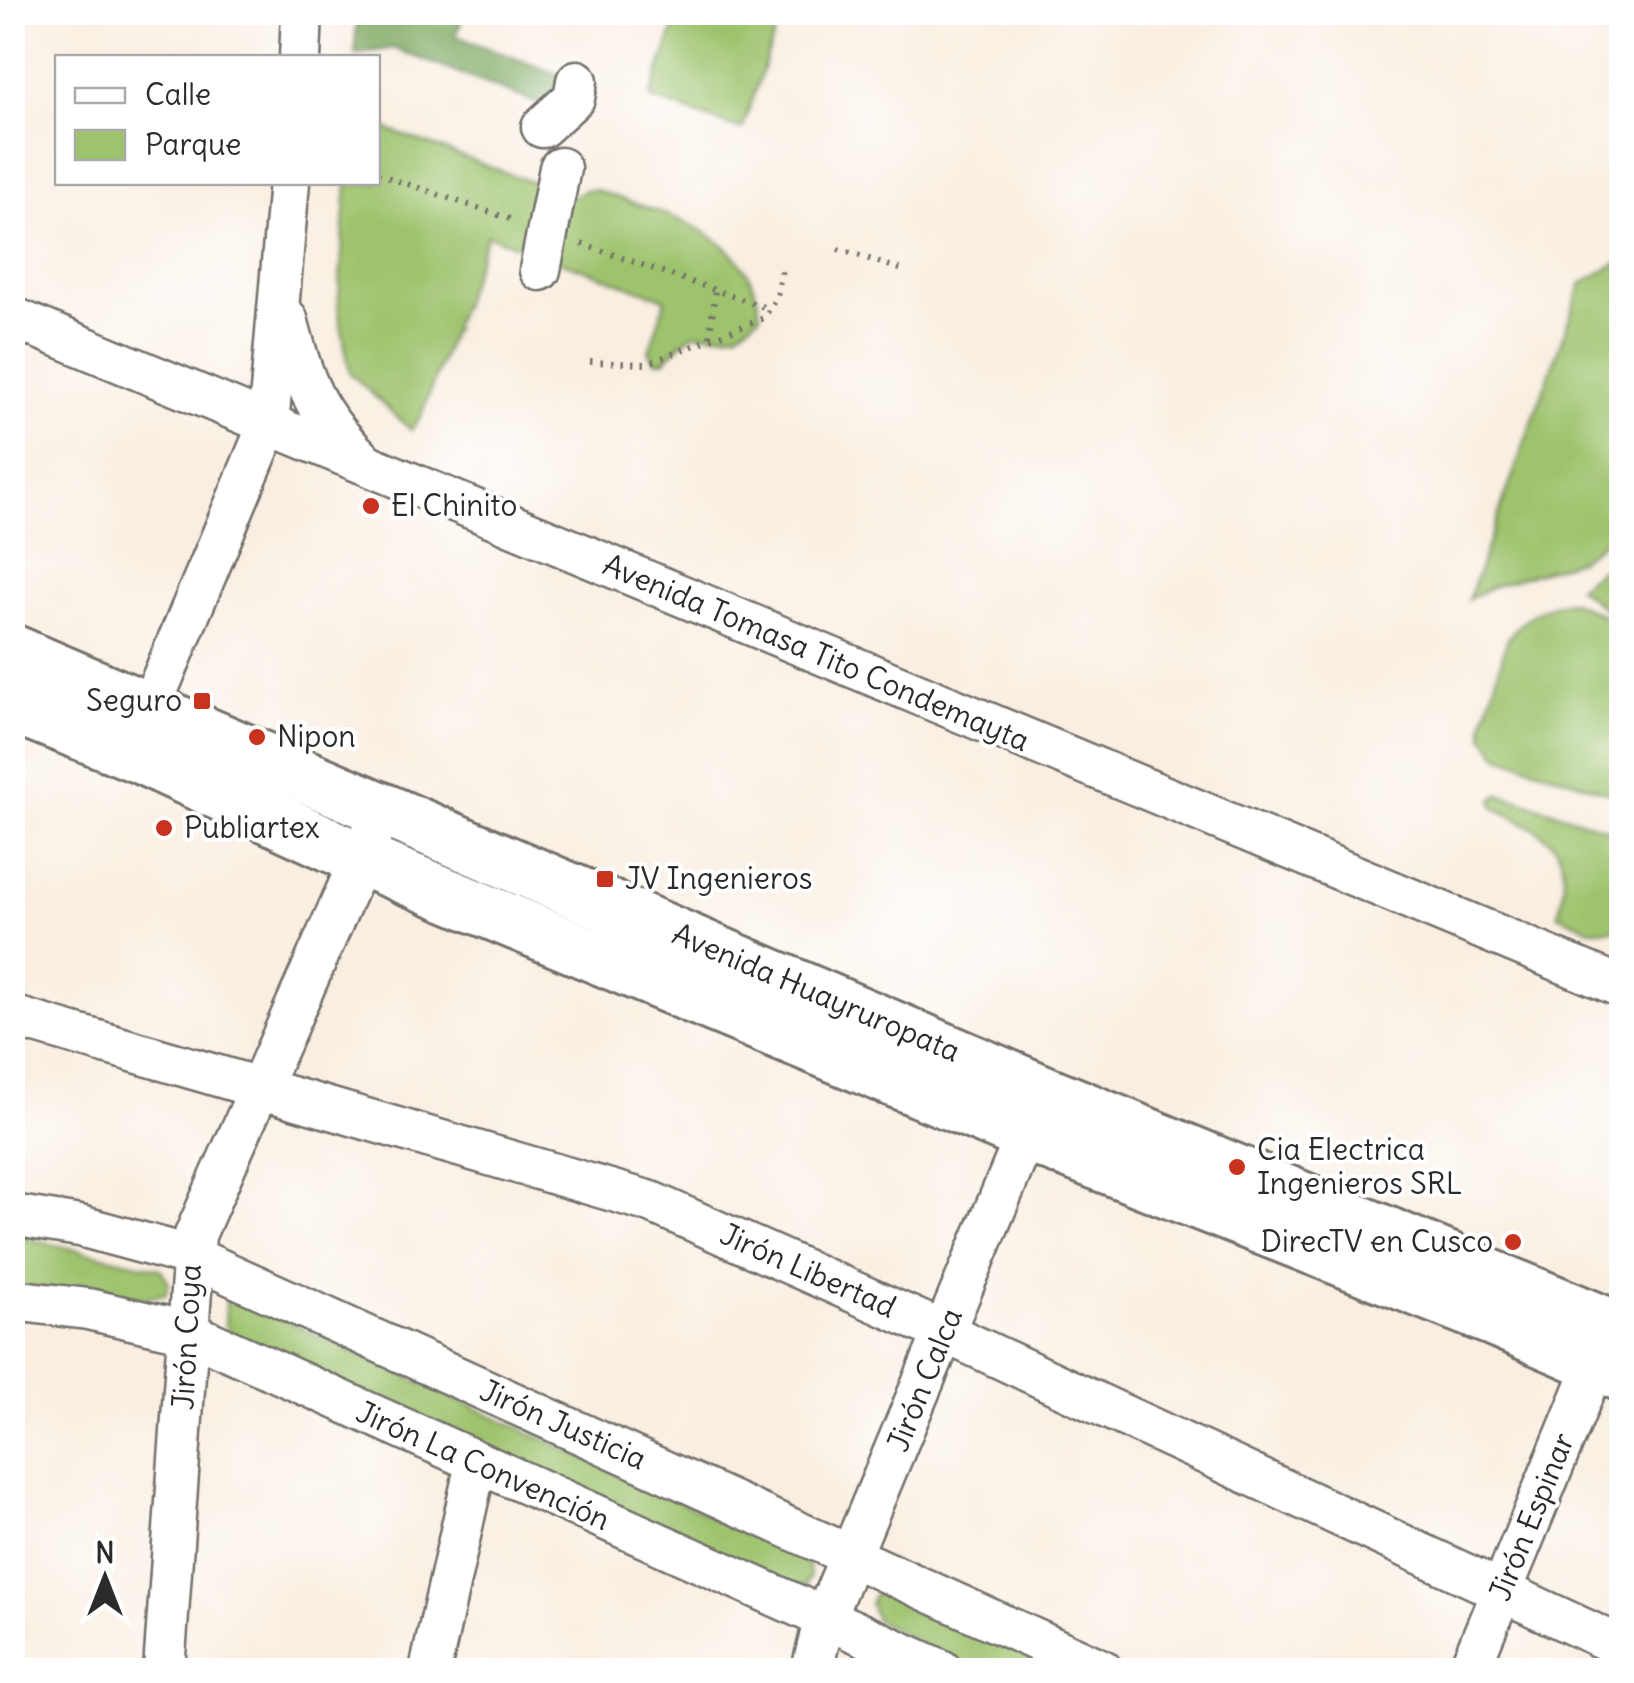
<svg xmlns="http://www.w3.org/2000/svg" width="1634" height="1683" font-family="Delius,sans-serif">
<rect width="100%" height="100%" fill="#fff"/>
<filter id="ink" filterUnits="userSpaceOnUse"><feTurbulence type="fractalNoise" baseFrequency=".01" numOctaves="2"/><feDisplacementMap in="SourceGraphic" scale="20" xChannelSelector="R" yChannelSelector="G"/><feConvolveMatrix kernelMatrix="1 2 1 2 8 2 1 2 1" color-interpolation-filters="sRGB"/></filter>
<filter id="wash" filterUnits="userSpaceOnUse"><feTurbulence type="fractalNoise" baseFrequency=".0048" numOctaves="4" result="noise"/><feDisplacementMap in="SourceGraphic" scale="40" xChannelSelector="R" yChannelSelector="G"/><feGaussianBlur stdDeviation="2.25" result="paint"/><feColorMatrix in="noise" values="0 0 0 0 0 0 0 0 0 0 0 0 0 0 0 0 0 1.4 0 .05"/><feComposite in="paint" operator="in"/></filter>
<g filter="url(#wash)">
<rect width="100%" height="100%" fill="#f9eee0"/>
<g fill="#9ec36d" stroke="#64774c" stroke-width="2.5">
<polygon points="679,13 782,13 742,130 650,98"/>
<path d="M378 126 572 197 585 190H596C662 215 754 230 760 315L738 332C690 340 704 318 664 361H655L649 351 666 299 487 235 421 416 411 430 350 373 338 309 347 183 378 182Z"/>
<polygon points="1621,261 1621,529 1579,560 1491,587 1468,600 1582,283"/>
<polygon points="1621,554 1621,592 1604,608 1577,587"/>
<path d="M1572 601 1621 623V797L1500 756 1484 737V722L1507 640C1520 619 1548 602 1572 601Z"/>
<path d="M1500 794 1621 833V929H1590L1558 915C1576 845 1552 837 1495 808L1493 800Z"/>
<polygon points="12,1235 161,1269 169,1283 165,1294 144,1298 13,1286"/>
<polygon points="241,1300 794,1554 808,1564 810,1576 806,1585 790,1587 233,1343 225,1325 226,1301"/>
<polygon points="883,1588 1066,1670 971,1670 876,1620 870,1604 874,1594"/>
</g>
<polygon fill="#7ea960" stroke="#546a46" stroke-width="2.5" points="357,13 464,13 456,36 563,76 547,107 393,48 355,55"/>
</g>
<g filter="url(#ink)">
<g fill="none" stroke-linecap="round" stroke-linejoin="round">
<g stroke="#736f6a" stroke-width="45">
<g id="minor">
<polyline points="300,58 302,12"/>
<polyline points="542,127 574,98 577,81"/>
<polyline points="540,270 560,168"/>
<polyline points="12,317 1622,987"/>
<path d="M287 319C304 383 313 411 361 459"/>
<polyline points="143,737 150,708 268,426 289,182"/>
<polyline points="12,1016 651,1202 944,1332 1622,1647"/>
<polyline points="12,1215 80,1226 190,1256 1102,1670"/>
<polyline points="12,1300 88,1309 188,1332 941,1670"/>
<polyline points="164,1670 195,1235 383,808"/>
<polyline points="430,1670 476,1464"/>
<polyline points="812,1670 825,1617 1037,1109"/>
<polyline points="1469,1670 1605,1340"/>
</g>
</g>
<g stroke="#736f6a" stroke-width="58">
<g id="major">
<polyline points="12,651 1044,1092 1622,1330"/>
<polyline points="12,706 138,756 361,859 1026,1135 1490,1318 1622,1375"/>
</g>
</g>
<g stroke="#736f6a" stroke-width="6" stroke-dasharray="2.5 8" stroke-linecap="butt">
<polyline points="378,174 513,220"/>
<polyline points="582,244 767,308"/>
<polyline points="838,249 903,270"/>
<polyline points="710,336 715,290"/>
<polyline points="590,362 647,364 764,318 777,296 782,270"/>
</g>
<use href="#minor" stroke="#fff" stroke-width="40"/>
<use href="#major" stroke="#fff" stroke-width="52"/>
</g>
</g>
<g fill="#c8321e" stroke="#fff" stroke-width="4">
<circle cx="371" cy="506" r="10"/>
<rect x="192" y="691" width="20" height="20" rx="5"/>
<circle cx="257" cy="737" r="10"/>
<circle cx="164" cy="828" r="10"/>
<rect x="595" y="869" width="20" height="20" rx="5"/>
<circle cx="1237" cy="1167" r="10"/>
<circle cx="1513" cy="1242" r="10"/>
</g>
<g text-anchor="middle" stroke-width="8" stroke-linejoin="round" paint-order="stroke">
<g font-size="30" fill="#2b2b2b" stroke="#fff" text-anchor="start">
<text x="391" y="516">El Chinito</text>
<text x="182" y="711" text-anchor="end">Seguro</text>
<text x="277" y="747">Nipon</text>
<text x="184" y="838">Publiartex</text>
<text x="625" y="889">JV Ingenieros</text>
<text x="1257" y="1160">Cia Electrica<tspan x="1257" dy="34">Ingenieros SRL</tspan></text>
<text x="1493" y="1252" text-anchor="end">DirecTV en Cusco</text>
</g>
<g font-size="30" fill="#2b2b2b" stroke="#fff">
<text transform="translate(816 653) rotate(23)" y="10">Avenida Tomasa Tito Condemayta</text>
<text transform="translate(816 993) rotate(23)" y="10">Avenida Huayruropata</text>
<text transform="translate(808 1271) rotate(24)" y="10">Jirón Libertad</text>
<text transform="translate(187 1337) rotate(-87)" y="10">Jirón Coya</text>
<text transform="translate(925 1380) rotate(-68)" y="10">Jirón Calca</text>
<text transform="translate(563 1425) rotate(24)" y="10">Jirón Justicia</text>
<text transform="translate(483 1466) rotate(24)" y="10">Jirón La Convención</text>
<text transform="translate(1532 1517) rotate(-68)" y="10">Jirón Espinar</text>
</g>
</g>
<rect width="1634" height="1683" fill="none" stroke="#fff" stroke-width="50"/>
<rect x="55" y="55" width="325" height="130" fill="#ffffff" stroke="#aaaaaa" stroke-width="2.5"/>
<rect x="75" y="88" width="50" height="15" fill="#ffffff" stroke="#aaaaaa" stroke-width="2.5"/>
<text x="145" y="105" font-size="30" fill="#2b2b2b">Calle</text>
<rect x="75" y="130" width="50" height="30" fill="#9ec36d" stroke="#aaaaaa" stroke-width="2.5"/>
<text x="145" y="155" font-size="30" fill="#2b2b2b">Parque</text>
<g transform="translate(105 1578)" stroke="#ffffff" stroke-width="8" paint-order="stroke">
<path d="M0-8L18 38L0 25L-18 38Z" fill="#2b2b2b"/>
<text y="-15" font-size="28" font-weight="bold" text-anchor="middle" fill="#2b2b2b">N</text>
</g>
</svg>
